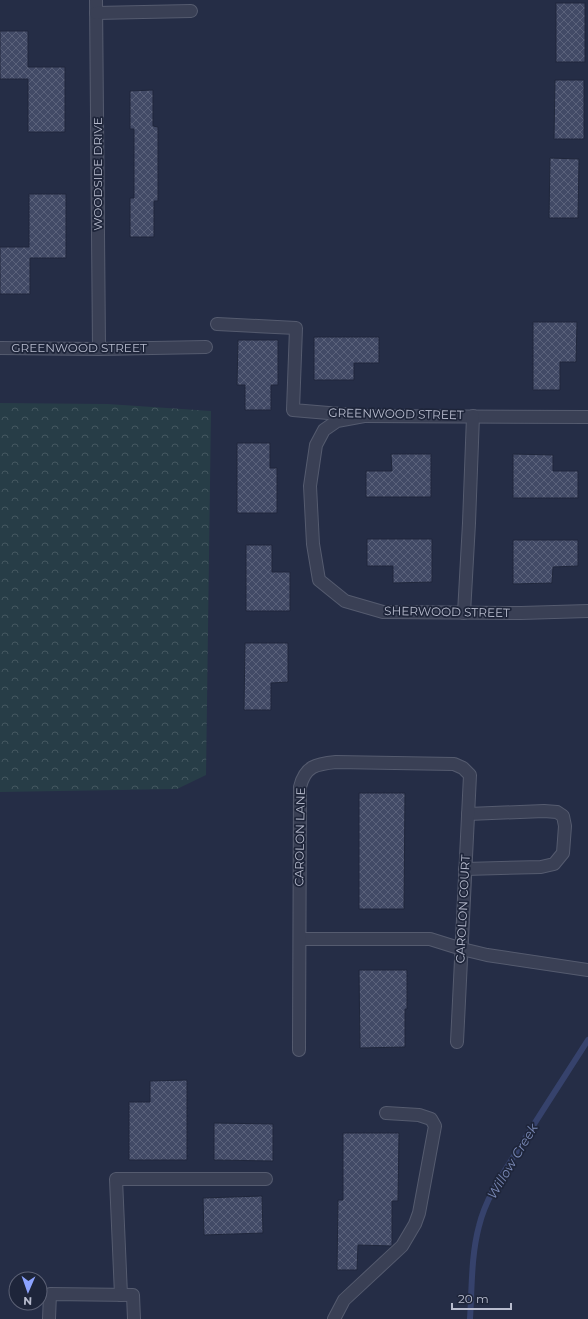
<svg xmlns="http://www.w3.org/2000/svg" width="588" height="1319" font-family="Montserrat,sans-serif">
<defs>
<pattern id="forest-crowns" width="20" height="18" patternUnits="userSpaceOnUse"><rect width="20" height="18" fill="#273d47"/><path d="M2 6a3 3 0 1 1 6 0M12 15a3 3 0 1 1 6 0" fill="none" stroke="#445760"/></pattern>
<pattern id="building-cross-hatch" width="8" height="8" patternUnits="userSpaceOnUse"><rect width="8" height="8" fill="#424a66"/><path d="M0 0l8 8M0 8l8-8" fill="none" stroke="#5b627b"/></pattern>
</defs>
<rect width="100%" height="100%" fill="#252d46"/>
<polygon fill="url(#forest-crowns)" points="0,403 108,404 211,411 206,775 177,789 0,792"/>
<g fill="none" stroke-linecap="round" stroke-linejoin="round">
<path stroke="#36426c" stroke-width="6" d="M470 1319C472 1288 471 1256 479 1226 486 1197 504 1172 519 1148 542 1111 565 1076 588 1040"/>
</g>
<g fill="url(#building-cross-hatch)" stroke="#20273c">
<rect x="556" y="3" width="29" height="59"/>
<polygon points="0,31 28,31 28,67 65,67 65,132 28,132 28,79 0,79"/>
<polygon points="555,80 584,80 584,139 554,139"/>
<polygon points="153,90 153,126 158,127 158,201 154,201 154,237 130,237 130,198 134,198 134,129 130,129 130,91"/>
<polygon points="550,158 579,159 578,218 549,218"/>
<polygon points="29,194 66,194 66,258 30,258 30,294 0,294 0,247 29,247"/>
<polygon points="533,322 577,322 576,362 560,362 560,390 533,390"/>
<polygon points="314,337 379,337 379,363 354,363 354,380 314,380"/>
<polygon points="238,340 278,340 278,385 271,385 271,410 245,410 245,385 237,385"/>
<polygon points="237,443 270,443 270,468 277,468 277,513 237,513"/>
<polygon points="391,454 431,454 431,497 366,497 366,471 392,471"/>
<polygon points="513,454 553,455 553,471 578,471 578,498 513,498"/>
<polygon points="367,539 432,539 432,582 393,583 393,566 367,566"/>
<polygon points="513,540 578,540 578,566 553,567 552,583 513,584"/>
<polygon points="246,545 272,545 272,572 290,572 290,611 246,611"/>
<polygon points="245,643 288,643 288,682 271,683 271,710 244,710"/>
<polygon points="359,793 405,793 404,909 359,909"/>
<polygon points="359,970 407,970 407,1009 405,1009 405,1047 360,1048"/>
<polygon points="187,1080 187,1160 129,1160 129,1102 150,1102 150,1081"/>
<polygon points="214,1123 273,1124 273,1161 214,1160"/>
<polygon points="343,1133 399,1133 398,1201 392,1201 392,1246 358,1245 357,1270 337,1270 338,1200 343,1200"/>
<polygon points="262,1196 263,1233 204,1235 203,1198"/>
</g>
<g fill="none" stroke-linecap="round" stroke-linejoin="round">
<g stroke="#555b6f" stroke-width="14">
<g id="minor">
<polyline points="96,0 99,349"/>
<polyline points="96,13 191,11"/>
<polyline points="217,324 296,328 293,410 364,416 588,417"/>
<polyline points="0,348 99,349 206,347"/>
<polyline points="364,416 337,421 324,430 316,445 310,486 313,544 319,580 345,601 383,612 521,613 588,611"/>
<polyline points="464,613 469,523 473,416"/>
<polyline points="465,869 541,867 554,864 563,853 565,826 563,816 557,812 544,811 468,814"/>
<polyline points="300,939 430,939 462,949 487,955 588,970"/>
<path d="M299 1050 300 787C305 766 316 764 336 762L454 764 463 768 470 775 457 1042"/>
<polyline points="121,1295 116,1179 266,1179"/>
<polyline points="49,1319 50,1294 133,1295 134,1319"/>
<polyline points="334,1319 344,1300 402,1246 415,1224 419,1213 435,1126 431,1119 419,1115 386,1113"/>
</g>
</g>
<use href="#minor" stroke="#3a4055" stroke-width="12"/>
</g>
<g text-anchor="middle" stroke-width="3.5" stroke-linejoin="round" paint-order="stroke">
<g font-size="12" fill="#b8bcce" stroke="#1e253a">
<text transform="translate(98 174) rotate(-90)" y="4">WOODSIDE DRIVE</text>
<text x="79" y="352">GREENWOOD STREET</text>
<text transform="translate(396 414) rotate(1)" y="4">GREENWOOD STREET</text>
<text transform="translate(447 612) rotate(1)" y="4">SHERWOOD STREET</text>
<text transform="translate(300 837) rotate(-89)" y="4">CAROLON LANE</text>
<text transform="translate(463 909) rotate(-87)" y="4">CAROLON COURT</text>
</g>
<g font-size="13" font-style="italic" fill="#7c8bb8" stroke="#1e253a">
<text transform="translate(512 1161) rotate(-59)" y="5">Willow Creek</text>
</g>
</g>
<g transform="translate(28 1291) rotate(182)"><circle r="19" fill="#1e253a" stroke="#5c6175"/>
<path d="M0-3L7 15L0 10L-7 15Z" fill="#8ca3ff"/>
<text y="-6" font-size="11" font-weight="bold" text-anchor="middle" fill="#b8bcce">N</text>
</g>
<path d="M452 1303v6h59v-6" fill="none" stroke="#b8bcce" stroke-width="2"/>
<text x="458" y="1303" font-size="12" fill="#b8bcce" stroke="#1e253a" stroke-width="3" paint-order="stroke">20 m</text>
</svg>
